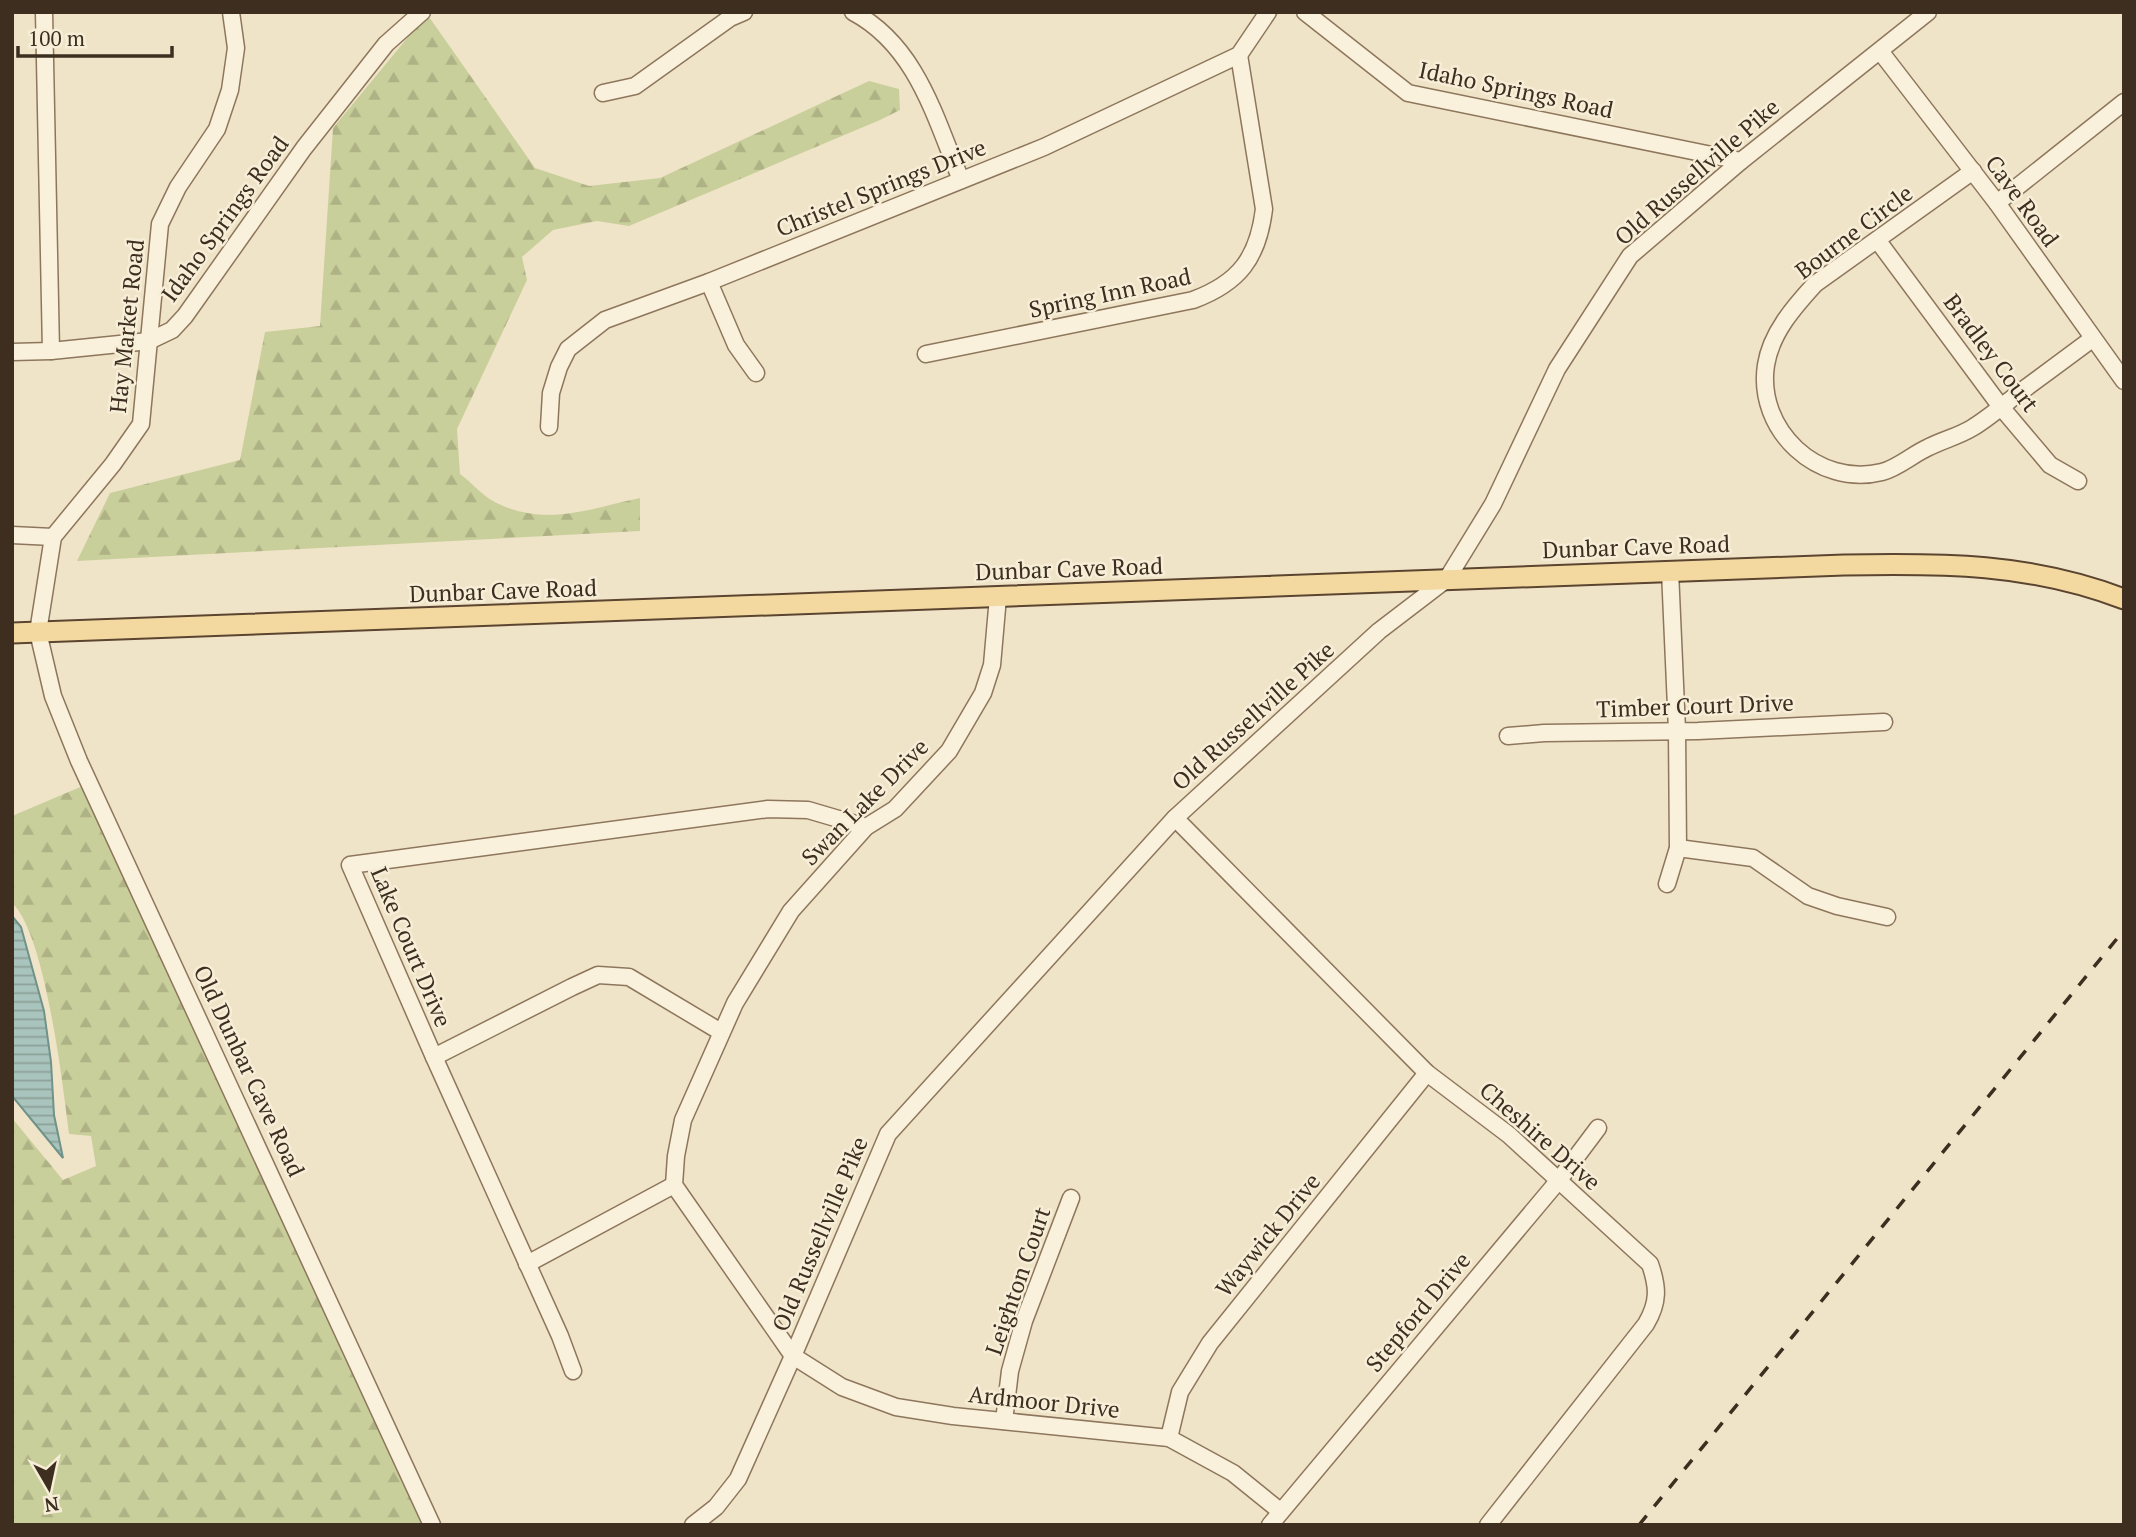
<svg xmlns="http://www.w3.org/2000/svg" width="2136" height="1537" font-family="'PT Serif',serif">
<defs>
<pattern id="forest-firs" width="22" height="20" patternUnits="userSpaceOnUse" patternTransform="scale(1.75)"><rect width="22" height="20" fill="#c9cf9b"/><path d="M5 1l3.5 6h-7zM16 11l3.5 6h-7z" fill="#aeb285"/></pattern>
<pattern id="water-rules" width="6" height="5" patternUnits="userSpaceOnUse" patternTransform="scale(1.75)"><rect width="6" height="5" fill="#a9c4bc"/><path d="M0 2.5h6" fill="none" stroke="#8ba098"/></pattern>
</defs>
<rect width="100%" height="100%" fill="#f0e4c8"/>
<g fill="url(#forest-firs)">
<path d="M427 14 535 168 589 186 660 178 869 81 899 89 900 110 880 120 629 226 597 221 553 230 522 257 527 280 457 429 460 474C471 482 481 494 493 501 544 528 588 509 640 498V531L77 561 110 493 240 460 265 332 320 326 333 128Z"/>
<path d="M85 785 123 875 423 1525H12V1118L63 1180 96 1166 91 1136 69 1134C63 1086 45 932 12 903V816Z"/>
</g>
<polygon fill="url(#water-rules)" stroke="#6f938a" stroke-width="2" points="12,916 21,927 44,1011 51,1062 54,1115 63,1158 12,1096"/>
<g fill="none" stroke-linecap="round" stroke-linejoin="round">
<g stroke="#8d765c" stroke-width="19">
<g id="minor">
<polyline points="44,12 51,351"/>
<polyline points="231,12 236,48 230,90 217,129 178,187 160,224 141,424 113,464 53,537 38,632 53,696 79,761 432,1525"/>
<path d="M853 12C917 46 935 118 961 180"/>
<polyline points="1305,12 1408,93 1741,161"/>
<polyline points="1880,51 1997,203 2124,381"/>
<polyline points="603,93 635,86 730,18 744,12"/>
<path d="M1973 171 1815 284C1794 307 1771 333 1766 365 1756 430 1818 488 1882 472 1898 468 1913 454 1929 447 1943 440 1959 436 1972 428 1987 419 2001 407 2015 396 2041 377 2066 358 2092 339"/>
<polyline points="1997,203 2124,102"/>
<polyline points="1878,241 2001,407 2050,465 2078,481"/>
<polyline points="709,282 736,345 756,373"/>
<polyline points="12,352 51,351 149,341 172,330 185,316 304,148 386,44 422,12"/>
<path d="M926 354 1193 300C1239 283 1258 258 1264 209L1239 55"/>
<polyline points="549,427 551,393 559,367 568,349 605,320 709,282 1044,147 1239,55 1268,12"/>
<polyline points="12,535 53,537"/>
<polyline points="998,597 992,665 983,693 949,751 895,809 866,827 791,911 735,1003 683,1120 676,1156 674,1185 793,1356 842,1387 896,1407 953,1416 1169,1438 1233,1473 1280,1511"/>
<polyline points="1508,736 1544,733 1698,731 1884,722"/>
<path d="M1175 818 1427 1073 1509 1135 1650 1264C1658 1287 1659 1302 1646 1324L1488 1525"/>
<polyline points="1678,848 1753,858 1808,896 1837,906 1887,917"/>
<polyline points="1667,884 1678,848 1677,730 1670,571"/>
<polyline points="434,1057 572,987 598,975 629,977 721,1032"/>
<polyline points="527,1264 674,1185"/>
<polyline points="573,1371 560,1336 434,1057 350,865 768,809 808,810 866,827"/>
<polyline points="1004,1421 1010,1371 1024,1321 1071,1198"/>
<polyline points="1169,1438 1180,1392 1210,1343 1427,1073"/>
<polyline points="693,1525 716,1507 738,1479 793,1356 888,1134 1175,818 1379,631 1447,579 1493,504 1557,369 1630,256 1741,161 1928,12"/>
<polyline points="1270,1525 1559,1180 1598,1128"/>
</g>
</g>
<g stroke="#5b4430" stroke-width="23">
<path id="major" d="M12 633 1844 565C1942 563 2030 563 2124 599"/>
</g>
<use href="#minor" stroke="#faf1dc" stroke-width="16"/>
<use href="#major" stroke="#f3d9a0" stroke-width="19"/>
<polyline stroke="#3d2e20" stroke-width="3.5" stroke-dasharray="12 12" stroke-linecap="butt" points="1639,1525 2124,930"/>
</g>
<g text-anchor="middle" stroke-width="5" stroke-linejoin="round" paint-order="stroke">
<g font-size="23" fill="#3d2e20" stroke="#f7eed8">
<text transform="translate(1516 90) rotate(12)" y="8">Idaho Springs Road</text>
<text transform="translate(1697 172) rotate(-41)" y="8">Old Russellville Pike</text>
<text transform="translate(881 188) rotate(-22)" y="8">Christel Springs Drive</text>
<text transform="translate(2022 201) rotate(54)" y="8">Cave Road</text>
<text transform="translate(225 219) rotate(-54)" y="8">Idaho Springs Road</text>
<text transform="translate(1854 232) rotate(-37)" y="8">Bourne Circle</text>
<text transform="translate(1110 293) rotate(-12)" y="8">Spring Inn Road</text>
<text transform="translate(127 326) rotate(-84)" y="8">Hay Market Road</text>
<text transform="translate(1991 353) rotate(53)" y="8">Bradley Court</text>
<text transform="translate(1636 547) rotate(-2)" y="8">Dunbar Cave Road</text>
<text transform="translate(1069 569) rotate(-2)" y="8">Dunbar Cave Road</text>
<text transform="translate(503 591) rotate(-2)" y="8">Dunbar Cave Road</text>
<text transform="translate(1695 706) rotate(-2)" y="8">Timber Court Drive</text>
<text transform="translate(1253 716) rotate(-42)" y="8">Old Russellville Pike</text>
<text transform="translate(865 802) rotate(-45)" y="8">Swan Lake Drive</text>
<text transform="translate(411 947) rotate(67)" y="8">Lake Court Drive</text>
<text transform="translate(249 1071) rotate(65)" y="8">Old Dunbar Cave Road</text>
<text transform="translate(1540 1136) rotate(41)" y="8">Cheshire Drive</text>
<text transform="translate(820 1234) rotate(-67)" y="8">Old Russellville Pike</text>
<text transform="translate(1268 1235) rotate(-51)" y="8">Waywick Drive</text>
<text transform="translate(1018 1281) rotate(-71)" y="8">Leighton Court</text>
<text transform="translate(1418 1312) rotate(-50)" y="8">Stepford Drive</text>
<text transform="translate(1044 1402) rotate(6)" y="8">Ardmoor Drive</text>
</g>
</g>
<rect width="2136" height="1537" fill="none" stroke="#3d2e20" stroke-width="28"/>
<g transform="translate(49 1488) rotate(171)" stroke="#f7eed8" stroke-width="5" paint-order="stroke">
<path d="M0-5L12 26L0 18L-12 26Z" fill="#3d2e20"/>
<text y="-10" font-size="19" font-weight="bold" text-anchor="middle" fill="#3d2e20">N</text>
</g>
<path d="M18 46v10h154v-10" fill="none" stroke="#3d2e20" stroke-width="3.5"/>
<text x="28" y="46" font-size="21" fill="#3d2e20" stroke="#f7eed8" stroke-width="5" paint-order="stroke">100 m</text>
</svg>
